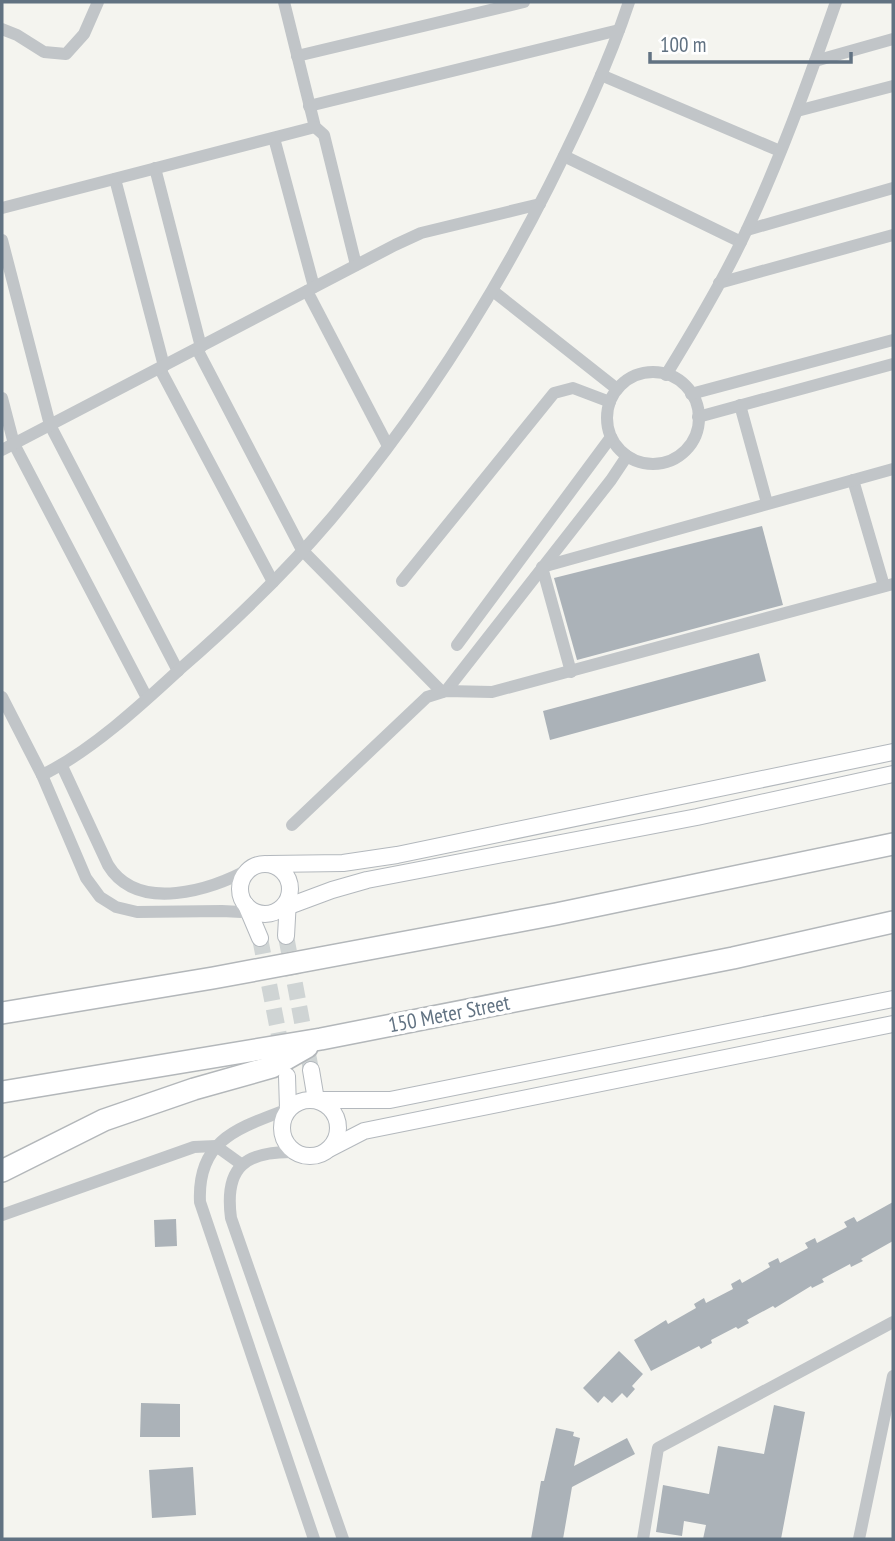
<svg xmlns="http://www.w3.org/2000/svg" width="895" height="1541" font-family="'PT Sans Narrow',sans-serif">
<rect width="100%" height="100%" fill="#f4f4ef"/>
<g fill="#abb2b8">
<polygon points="762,526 783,605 577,660 554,578"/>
<polygon points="759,653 766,681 550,740 543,711"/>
<polygon points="893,1202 893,1241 861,1259 863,1261 851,1267 850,1264 822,1279 824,1282 812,1288 811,1286 775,1308 773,1306 747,1320 749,1323 738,1329 736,1327 711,1340 712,1343 701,1349 699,1346 651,1371 634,1340 666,1320 668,1324 696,1308 694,1304 704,1298 706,1303 733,1289 731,1284 740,1279 742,1283 770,1267 768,1263 778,1258 780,1263 808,1248 805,1243 815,1238 817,1243 847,1227 844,1222 854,1217 857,1222"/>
<polygon points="176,1219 177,1246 155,1247 154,1220"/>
<polygon points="619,1351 643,1374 632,1386 635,1389 627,1398 622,1393 612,1403 604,1396 598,1403 583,1388"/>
<polygon points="141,1403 180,1404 180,1437 140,1437"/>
<polygon points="774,1405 805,1412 781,1539 703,1539 706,1525 684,1521 682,1536 656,1532 663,1485 709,1494 718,1446 764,1454"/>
<polygon points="556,1428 574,1432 573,1436 580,1438 574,1466 627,1438 635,1454 572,1487 563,1539 531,1539 541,1481 544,1481"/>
<polygon points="193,1467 196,1515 152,1518 149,1470"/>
</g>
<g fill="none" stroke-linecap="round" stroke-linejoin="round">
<g stroke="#cfd4d4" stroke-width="16" stroke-dasharray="16 8" stroke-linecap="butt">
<polyline points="286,936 311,1070"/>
<polyline points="260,938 283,1056"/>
</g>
<g stroke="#b3b8bd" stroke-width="18">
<g id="secondary">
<polyline points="269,864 343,863 397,855 893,752"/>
<circle cx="265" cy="889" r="25"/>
<polyline points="246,905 260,938"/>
<polyline points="281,909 332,890 367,880 697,817 893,774"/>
<polyline points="286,936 288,900"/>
<polyline points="311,1070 316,1100 390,1100 893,999"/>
<polyline points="287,1076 288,1109"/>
<circle cx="310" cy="1128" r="28"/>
<polyline points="329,1149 364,1131 893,1024"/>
</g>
</g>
<g stroke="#b3b7ba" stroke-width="24">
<g id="highway">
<polyline points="2,1013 213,978 556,914 893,844"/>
<polyline points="2,1092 321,1039 733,958 893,922"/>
<polyline points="2,1171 104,1120 194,1089 272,1067 307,1047"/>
</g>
</g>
<g stroke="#c1c5c8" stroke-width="12">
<polyline points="284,2 315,127 324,135 356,265"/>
<polyline points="2,29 17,35 44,52 66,54 84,34 98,2"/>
<polyline points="297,56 524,2"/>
<polyline points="815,61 893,39"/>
<polyline points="601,75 780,151"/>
<polyline points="309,106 619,30"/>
<polyline points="797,111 893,86"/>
<polyline points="274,138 314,287"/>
<polyline points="564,156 741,242"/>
<polyline points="155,168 201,347"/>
<polyline points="115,179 164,366"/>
<polyline points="2,208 315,127"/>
<polyline points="747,230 893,188"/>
<polyline points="2,240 50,425 178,671"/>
<polyline points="719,283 893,235"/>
<polyline points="307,291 388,446"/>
<polyline points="493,291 617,389"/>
<polyline points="197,349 302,550 442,692"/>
<polyline points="160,369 273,582"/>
<circle cx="653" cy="418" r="46"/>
<path d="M666 375C693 331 720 286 742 240 779 163 808 82 836 2"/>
<polyline points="691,394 893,340"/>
<polyline points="2,398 14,444 147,698"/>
<polyline points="740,405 767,503"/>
<polyline points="698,417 893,364"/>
<polyline points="2,450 395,245 421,233 540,204"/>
<polyline points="853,480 884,586"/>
<polyline points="402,581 554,393 573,388 610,402"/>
<polyline points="457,645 611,437"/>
<polyline points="571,672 542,567 893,469"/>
<polyline points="446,691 611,480 627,456"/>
<polyline points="2,697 42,775 86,878 100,897 116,907 137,912 222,911 259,913"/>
<path d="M62 766 108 865C138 914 212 890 253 867"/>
<path d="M42 775C90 752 141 705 180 669 233 623 284 574 330 520 416 418 489 305 549 186 579 126 608 65 629 2"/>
<polyline points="292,825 427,697 446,691 492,692 893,584"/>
<path d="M288 1109C239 1128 197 1139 200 1202L314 1539"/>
<path d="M295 1152C246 1151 224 1166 231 1218L343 1539"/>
<polyline points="2,1215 194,1147 216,1146 241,1164"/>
<polyline points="643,1539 658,1448 893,1322"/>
<polyline points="859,1539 893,1376"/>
</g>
<use href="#secondary" stroke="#fff" stroke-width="16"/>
<use href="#highway" stroke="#fff" stroke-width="21"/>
</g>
<g text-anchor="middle" stroke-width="7" stroke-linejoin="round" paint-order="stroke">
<g font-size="21" fill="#617282" stroke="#fff">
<text transform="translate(449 1014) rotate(-11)" y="7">150 Meter Street</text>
</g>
</g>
<rect width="895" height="1541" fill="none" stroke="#617282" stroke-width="7"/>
<path d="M650 52v10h201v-10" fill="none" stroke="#617282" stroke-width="3.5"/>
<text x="660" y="52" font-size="21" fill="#617282" stroke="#ffffff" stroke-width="5" paint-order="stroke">100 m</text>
</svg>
